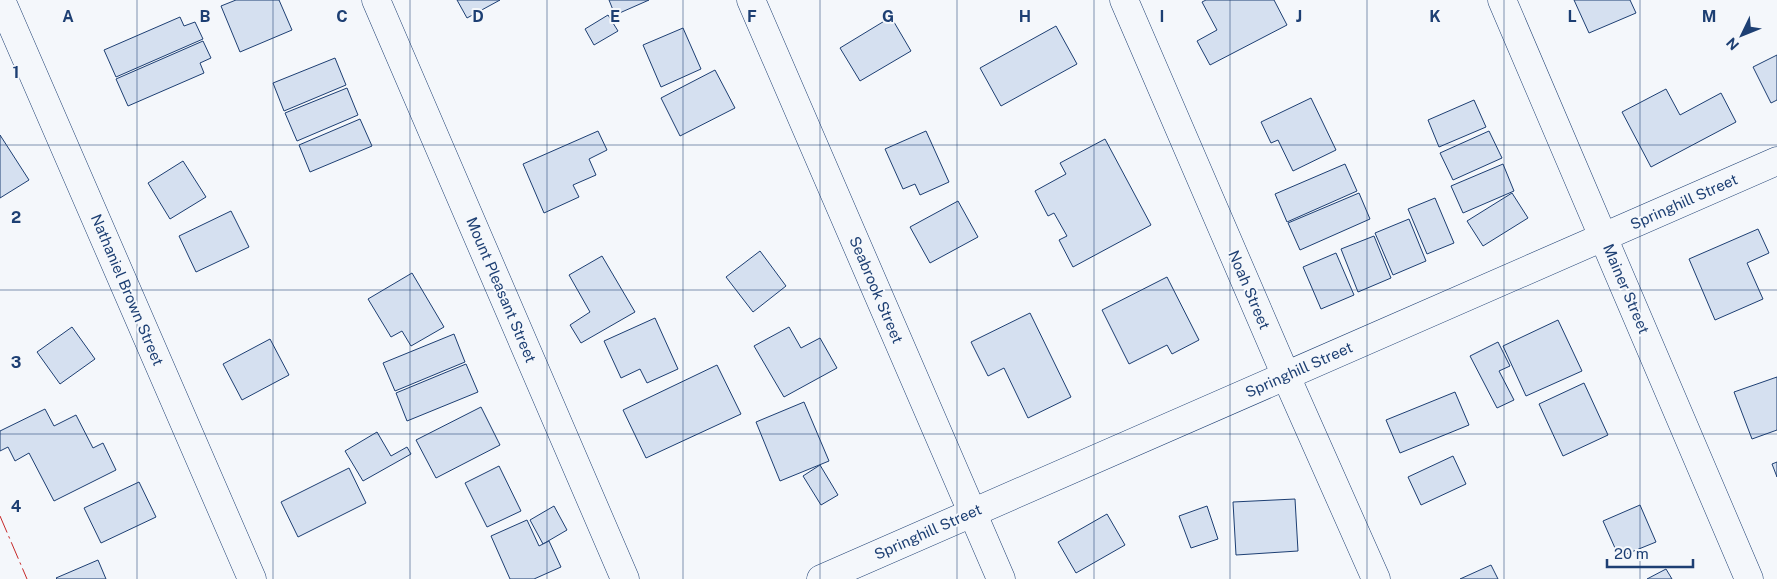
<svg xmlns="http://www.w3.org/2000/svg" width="1777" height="579" font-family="'Public Sans',sans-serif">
<rect width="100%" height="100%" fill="#f4f7fb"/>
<g fill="#d5e0f0" stroke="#1d3f73">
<polygon points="236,0 279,0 292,30 240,52 221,6"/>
<polygon points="457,0 500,0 467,18"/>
<polygon points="609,0 649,0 615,15"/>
<polygon points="1206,0 1274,0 1287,25 1210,65 1197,41 1217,30 1202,2"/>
<polygon points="1574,0 1630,0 1636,13 1589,33"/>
<polygon points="608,15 618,31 594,45 585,29"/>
<polygon points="180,17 184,26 195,22 203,39 116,77 104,50"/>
<polygon points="891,17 911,51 860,81 840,48"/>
<polygon points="1056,26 1077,64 1001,106 980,68"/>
<polygon points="683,28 701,69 661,87 643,45"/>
<polygon points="203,41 211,58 200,63 204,73 128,106 116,79"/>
<polygon points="1777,55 1777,100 1771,103 1753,67"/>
<polygon points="335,58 346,85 284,111 273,83"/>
<polygon points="715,70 735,108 680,136 661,98"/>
<polygon points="347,88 358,115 297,141 285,113"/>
<polygon points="1666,89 1680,115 1721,93 1736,122 1651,167 1622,112"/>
<polygon points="1311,98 1336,150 1293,171 1278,140 1271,143 1261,122"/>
<polygon points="1474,100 1486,127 1439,147 1428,120"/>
<polygon points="360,119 372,146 310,172 299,145"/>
<polygon points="598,131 607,150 589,159 596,175 573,185 579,197 544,213 523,164"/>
<polygon points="926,131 949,182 920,195 915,184 903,189 885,149"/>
<polygon points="1489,131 1502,158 1453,180 1440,153"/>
<polygon points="0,135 29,180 0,198"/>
<polygon points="1105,139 1151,225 1073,267 1059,240 1067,236 1054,213 1048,216 1035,191 1066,174 1060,163"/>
<polygon points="183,161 206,197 170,219 148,183"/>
<polygon points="1345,164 1357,191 1287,222 1275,194"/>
<polygon points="1503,164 1514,191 1463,213 1451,186"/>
<polygon points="1359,193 1370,219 1300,250 1288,223"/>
<polygon points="1512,193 1528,218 1483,246 1467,221"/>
<polygon points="1435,198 1454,243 1427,254 1408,209"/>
<polygon points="958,201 978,237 930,263 910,227"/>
<polygon points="231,211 249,247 196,272 179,236"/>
<polygon points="1409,219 1426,261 1393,275 1375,233"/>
<polygon points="1758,229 1769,253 1747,263 1763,299 1715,320 1689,259"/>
<polygon points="1374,236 1391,278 1358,292 1341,249"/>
<polygon points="760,251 786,286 753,312 726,277"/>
<polygon points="1336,253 1354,295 1321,309 1303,267"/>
<polygon points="602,256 635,312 581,343 570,325 590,312 569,275"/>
<polygon points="412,273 444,327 411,346 402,331 391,337 368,299"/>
<polygon points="1167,277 1199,340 1172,354 1167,345 1129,364 1102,310"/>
<polygon points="1030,313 1071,397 1028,418 1004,368 988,376 971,342"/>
<polygon points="655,318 678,369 647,383 640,369 621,378 604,341"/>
<polygon points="1558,320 1582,371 1526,396 1503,346"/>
<polygon points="72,327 95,359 60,384 37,352"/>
<polygon points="789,327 801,348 820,338 837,368 784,397 754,346"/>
<polygon points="454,334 465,362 395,391 383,363"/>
<polygon points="270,339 289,375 242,400 223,364"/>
<polygon points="1498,342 1510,366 1499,371 1514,400 1497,408 1470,356"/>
<polygon points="466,364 478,392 407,421 396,393"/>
<polygon points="717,365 741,414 646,458 623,410"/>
<polygon points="1777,377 1777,430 1752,439 1734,392"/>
<polygon points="1584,383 1608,435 1563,456 1539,404"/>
<polygon points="1455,392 1469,425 1400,453 1386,420"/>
<polygon points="804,402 829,461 780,481 756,422"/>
<polygon points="481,407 500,445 436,478 416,440"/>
<polygon points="45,409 54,426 76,415 93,448 103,443 116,470 54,501 29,453 15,461 8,447 0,451 0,431"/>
<polygon points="377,432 391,456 407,447 411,454 363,481 345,451"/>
<polygon points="1453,456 1466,484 1421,505 1408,477"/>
<polygon points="1777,462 1777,477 1772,464"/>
<polygon points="820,465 838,495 821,505 803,476"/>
<polygon points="499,466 521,511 487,527 465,483"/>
<polygon points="349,468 366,503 298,537 281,502"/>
<polygon points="139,482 156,517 101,543 84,508"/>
<polygon points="1295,499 1298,551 1236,555 1233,502"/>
<polygon points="1640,505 1656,542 1619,557 1603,521"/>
<polygon points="554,506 567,530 543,544 530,520"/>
<polygon points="1207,506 1218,539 1191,548 1179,516"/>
<polygon points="1107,514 1125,545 1076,573 1058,542"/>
<polygon points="527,520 539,546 549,541 561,567 534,579 510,579 491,536"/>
<polygon points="98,560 106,579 57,579 56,578"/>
<polygon points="1491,565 1498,579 1460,579"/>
<polygon points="1666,569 1672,579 1647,579"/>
</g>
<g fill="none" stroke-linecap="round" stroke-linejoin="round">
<g stroke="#1d3f73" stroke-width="29">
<g id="minor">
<polyline points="1,0 252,579"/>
<polyline points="376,0 625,579"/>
<polyline points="751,0 1001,579"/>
<polyline points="1124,0 1286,376 1376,579"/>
<polyline points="1502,0 1749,579"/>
<polyline points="821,579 1777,161"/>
</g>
</g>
<use href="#minor" stroke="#f4f7fb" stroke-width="28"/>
<polyline stroke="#c62828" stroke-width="1" stroke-dasharray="18 4 2.5 4" stroke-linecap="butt" points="0,516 27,579"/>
</g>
<path fill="none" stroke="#1d3f73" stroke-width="1" stroke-opacity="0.55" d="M137 0V579M273 0V579M410 0V579M547 0V579M683 0V579M820 0V579M957 0V579M1094 0V579M1230 0V579M1367 0V579M1504 0V579M1640 0V579M0 145H1777M0 290H1777M0 434H1777"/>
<g text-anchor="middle" stroke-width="4" stroke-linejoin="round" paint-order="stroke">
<g font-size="15" fill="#1d3f73" stroke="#f4f7fb">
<text transform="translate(1684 202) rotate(-24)" y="5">Springhill Street</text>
<text transform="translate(1626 289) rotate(67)" y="5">Mainer Street</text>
<text transform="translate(127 290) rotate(67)" y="5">Nathaniel Brown Street</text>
<text transform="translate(501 290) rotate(67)" y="5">Mount Pleasant Street</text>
<text transform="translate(876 290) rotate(67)" y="5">Seabrook Street</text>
<text transform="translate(1249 290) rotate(67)" y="5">Noah Street</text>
<text transform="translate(1299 370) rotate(-24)" y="5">Springhill Street</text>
<text transform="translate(928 532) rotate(-24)" y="5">Springhill Street</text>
</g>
</g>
<g font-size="16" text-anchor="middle" font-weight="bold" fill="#1d3f73" stroke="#f4f7fb" stroke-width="4" stroke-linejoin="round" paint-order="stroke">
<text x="68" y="22">A</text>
<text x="205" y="22">B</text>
<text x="342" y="22">C</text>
<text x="478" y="22">D</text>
<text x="615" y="22">E</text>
<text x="752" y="22">F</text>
<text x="888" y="22">G</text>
<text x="1025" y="22">H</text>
<text x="1162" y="22">I</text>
<text x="1299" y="22">J</text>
<text x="1435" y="22">K</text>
<text x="1572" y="22">L</text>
<text x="1709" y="22">M</text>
<text x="16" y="78">1</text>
<text x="16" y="223">2</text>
<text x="16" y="368">3</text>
<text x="16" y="512">4</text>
</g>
<g transform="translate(1742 35) rotate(227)" stroke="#f4f7fb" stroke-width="4" paint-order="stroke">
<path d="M0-4L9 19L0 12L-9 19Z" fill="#1d3f73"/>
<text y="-8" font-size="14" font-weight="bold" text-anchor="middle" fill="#1d3f73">N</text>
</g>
<path d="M1607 559v8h86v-8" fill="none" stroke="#1d3f73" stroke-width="2.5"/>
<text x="1614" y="559" font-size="15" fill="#1d3f73" stroke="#f4f7fb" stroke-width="4" paint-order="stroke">20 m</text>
</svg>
